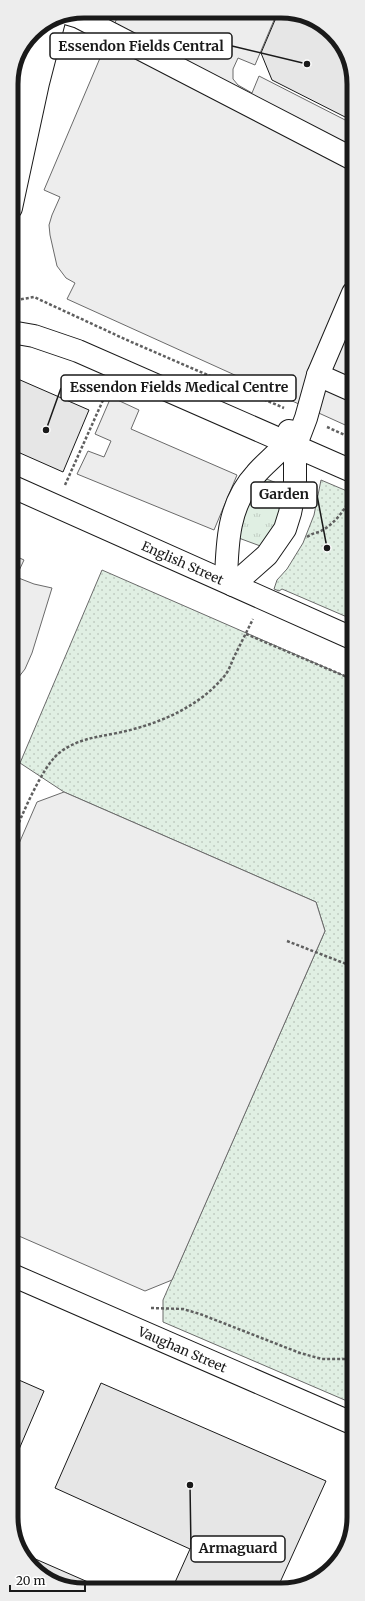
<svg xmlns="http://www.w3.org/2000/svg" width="365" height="1601" font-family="Merriweather,serif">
<defs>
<pattern id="grass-tufts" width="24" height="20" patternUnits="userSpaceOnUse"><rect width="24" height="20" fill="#e0efe3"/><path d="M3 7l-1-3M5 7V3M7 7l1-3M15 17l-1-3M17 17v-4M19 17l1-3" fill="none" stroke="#c0ccc2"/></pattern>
<pattern id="park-dots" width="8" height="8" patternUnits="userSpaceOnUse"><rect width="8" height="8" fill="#e0efe3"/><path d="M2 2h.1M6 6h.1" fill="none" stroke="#c0ccc2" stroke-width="1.8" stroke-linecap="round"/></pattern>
</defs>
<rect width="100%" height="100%" fill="#fff"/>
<polygon fill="url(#grass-tufts)" stroke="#6a6a6a" points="264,478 287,487 281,515 263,547 236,537 242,513"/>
<g fill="url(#park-dots)" stroke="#6a6a6a">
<polygon points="321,480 354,494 354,620 282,589 279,591 274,589 277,580 287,569 303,543 314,515"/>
<polygon points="102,570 354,680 354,1404 163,1322 163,1300 325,931 316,902 64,792 20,763"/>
</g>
<g fill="#ededed" stroke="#6a6a6a">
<polygon points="120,11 277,13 255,65 238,58 233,69 233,79 238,85 252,93 259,76 353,124 354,429 67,299 75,283 66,278 57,266 50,235 49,225 52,215 60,197 44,190"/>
<polygon points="111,397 139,410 131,429 237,475 214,530 77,474 88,451 104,457 111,441 95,434"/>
<polygon points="11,554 24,560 16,577 34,584 52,588 32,653 25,669 11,687"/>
<polygon points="64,792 316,902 325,931 172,1280 145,1291 12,1233 11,862 37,802"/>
</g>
<g fill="#e6e6e6" stroke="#1a1a1a">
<polygon points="278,13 300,13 336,36 353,75 353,121 272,80 261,53"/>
<polygon points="11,376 89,410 63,472 11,449"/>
<polygon points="12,1377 44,1391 14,1461 12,1460"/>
<polygon points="101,1383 326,1481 277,1589 172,1589 190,1549 55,1488"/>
<polygon points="24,1554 104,1589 69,1589 29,1565"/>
</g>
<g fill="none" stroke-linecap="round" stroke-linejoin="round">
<g stroke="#1a1a1a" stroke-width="24">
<g id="minor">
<polyline points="69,14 79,17 353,159"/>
<polyline points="11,121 34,31"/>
<polyline points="11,208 38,83 55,17"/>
<polyline points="11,332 34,336 78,351 354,472"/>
<polyline points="318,375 354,391"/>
<path id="s1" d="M11 486 354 639"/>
<path d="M226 581C227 543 228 504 256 474 262 466 282 450 286 443 288 439 288 434 289 431"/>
<polyline points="233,585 267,555 285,529 290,513 295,488 295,447 306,418 318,375 353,293"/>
<path id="s2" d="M12 1275 354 1424"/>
</g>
</g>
<g stroke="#5f5f5f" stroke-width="2.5" stroke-dasharray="3 2" stroke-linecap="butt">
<polyline points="11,301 34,297 129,341 284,408"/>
<polyline points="327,427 354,439"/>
<polyline points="65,485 108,389"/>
<path d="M307 537C311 534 315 533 319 532 334 525 345 510 352 495"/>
<polyline points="246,634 354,680"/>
<polyline points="11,821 18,825"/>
<path d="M11 841C21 818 41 768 59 753 78 738 99 737 122 732 161 723 201 706 226 674 230 668 232 661 235 655 241 643 247 631 253 619"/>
<polyline points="287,941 354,967"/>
<polyline points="151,1308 183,1309 200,1314 300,1353 322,1359 350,1359 354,1355"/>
<polyline points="350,1359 354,1362"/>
</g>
<use href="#minor" stroke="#fff" stroke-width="22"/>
</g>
<g text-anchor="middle" stroke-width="3" stroke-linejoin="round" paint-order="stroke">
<g font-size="13" fill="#1a1a1a" stroke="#fff">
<text dy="5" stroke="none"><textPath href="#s1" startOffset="188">English Street</textPath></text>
<text dy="5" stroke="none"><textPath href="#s2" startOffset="186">Vaughan Street</textPath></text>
</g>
</g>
<path d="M0 0H365V1601H0ZM84 18H281A66 66 0 0 1 347 84V1517A66 66 0 0 1 281 1583H84A66 66 0 0 1 18 1517V84A66 66 0 0 1 84 18Z" fill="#ededed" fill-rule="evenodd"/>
<path fill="none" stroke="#1a1a1a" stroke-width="5" d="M84 18H281A66 66 0 0 1 347 84V1517A66 66 0 0 1 281 1583H84A66 66 0 0 1 18 1517V84A66 66 0 0 1 84 18Z"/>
<path fill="none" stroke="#1a1a1a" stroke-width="1.5" d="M307 64L232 46M46 430L61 388M327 548L317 495M190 1485L191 1549"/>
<g fill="#1a1a1a" stroke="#fff" stroke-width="1.5">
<circle cx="307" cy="64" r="4"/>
<circle cx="46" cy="430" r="4"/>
<circle cx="327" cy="548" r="4"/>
<circle cx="190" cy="1485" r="4"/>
</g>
<g fill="#fff" stroke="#1a1a1a" stroke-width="1.5">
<rect x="50" y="33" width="182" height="26" rx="4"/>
<rect x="61" y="375" width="235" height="26" rx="4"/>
<rect x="251" y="482" width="66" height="26" rx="4"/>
<rect x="191" y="1536" width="94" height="26" rx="4"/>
</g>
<g font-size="14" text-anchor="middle" font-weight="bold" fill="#1a1a1a">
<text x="141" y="51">Essendon Fields Central</text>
<text x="179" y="392">Essendon Fields Medical Centre</text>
<text x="284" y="499">Garden</text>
<text x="238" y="1553">Armaguard</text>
</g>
<path d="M10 1585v6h75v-6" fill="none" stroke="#1a1a1a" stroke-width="2"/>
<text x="16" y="1585" font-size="12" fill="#1a1a1a" stroke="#ffffff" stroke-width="3" paint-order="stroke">20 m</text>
</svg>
